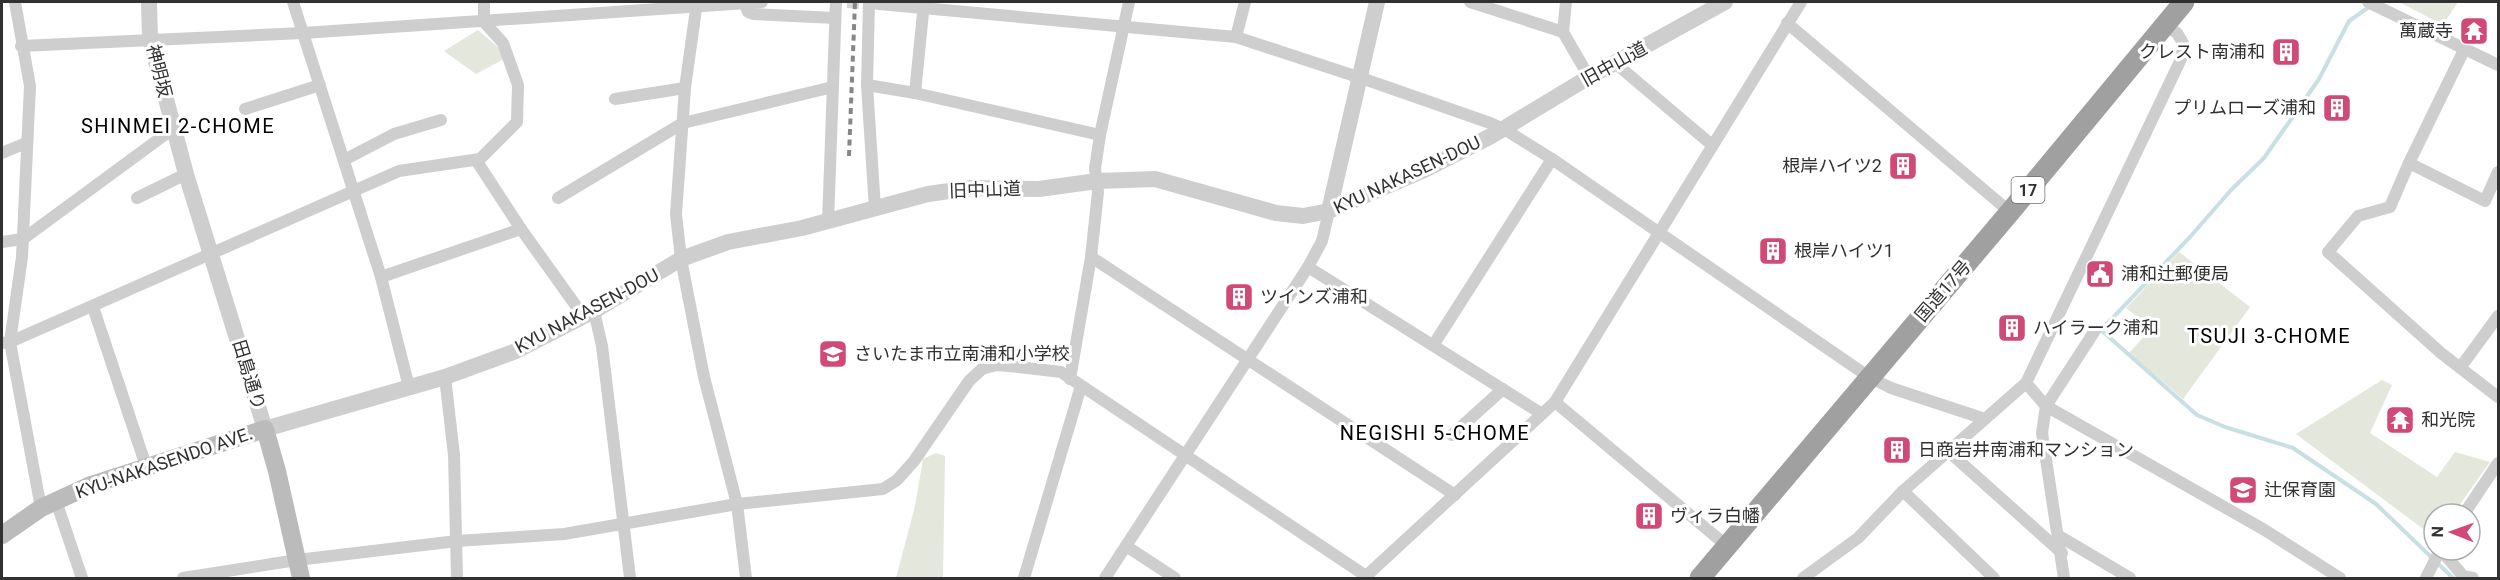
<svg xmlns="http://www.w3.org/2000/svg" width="2500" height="580" font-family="Roboto,'Noto Sans JP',sans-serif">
<rect width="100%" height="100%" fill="#fff"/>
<g fill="#e4e7db">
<polygon points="2402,2 2458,2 2443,25 2401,3"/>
<polygon points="478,30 499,48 504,59 476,74 444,51"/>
<polygon points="2179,252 2250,307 2183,399 2129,353 2152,328 2126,308"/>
<polygon points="2382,380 2392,385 2370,433 2437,477 2455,452 2490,462 2453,514 2434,514 2434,537 2296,434"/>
<polygon points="936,453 945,456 943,578 896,578 915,506 923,459"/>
</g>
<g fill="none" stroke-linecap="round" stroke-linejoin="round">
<polyline stroke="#c8e0e3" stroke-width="4" points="2372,5 2349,21 2319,79 2264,158 2231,190 2190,237 2101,330 2197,415 2225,427 2293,448 2376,504 2453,578"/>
<polyline stroke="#d6d6d6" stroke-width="12" stroke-dasharray="12 6" stroke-linecap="butt" points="847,2 879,4"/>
<g stroke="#cecece" stroke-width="12">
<polyline points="15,2 30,86 22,257 10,342 41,508"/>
<polyline points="293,2 381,277 409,387"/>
<polyline points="697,2 685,88 676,214 681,259 704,377 737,504 746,578"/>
<polyline points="744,2 748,12 753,14 835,18"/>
<polyline points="869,2 867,85 875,209"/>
<polyline points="1470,2 1563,32"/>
<polyline points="1566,2 1563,32 1589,77"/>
<polyline points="2368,2 2498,65"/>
<polyline points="879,4 1236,37 1367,80 1490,123 1504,129 1552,159 1869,377 1891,388 1985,419"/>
<polyline points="1787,23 2010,212"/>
<polyline points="1236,37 1245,2"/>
<polyline points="21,46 303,33 762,2"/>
<polyline points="2464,50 2409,163 2390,207 2358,216 2328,252 2441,353 2498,397"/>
<polyline points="1615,63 1712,145"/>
<polyline points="867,85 915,93 1100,135"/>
<polyline points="915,93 924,3"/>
<polyline points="615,99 685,88"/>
<polyline points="245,109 320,85"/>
<polyline points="2,153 26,143"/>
<polyline points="344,160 394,134 441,120"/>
<polyline points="476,160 521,229 584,317"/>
<polyline points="2409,163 2485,201 2498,172"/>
<polyline points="137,198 186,174"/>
<polyline points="558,198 683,123 833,87"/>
<polyline points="828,222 836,2"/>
<polyline points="2,242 23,239 174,128"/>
<polyline points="1091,257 1455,495"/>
<polyline points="1308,267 1542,414"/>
<polyline points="381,277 521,229"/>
<polyline points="93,307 146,466"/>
<polyline points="594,311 602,346 630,578"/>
<polyline points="2,343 10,342 399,171 480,159 517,122 518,85 503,43 484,22 484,2"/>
<polyline points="1434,344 1552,159"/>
<polyline points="2460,368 2498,316"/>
<polyline points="445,377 454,455 457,578"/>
<polyline points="1070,379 1091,257 1098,192 1095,169 1100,135 1129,2"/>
<polyline points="2026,383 2046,406 2263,529 2340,578"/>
<polyline points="1555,402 1727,546"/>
<polyline points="1452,435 1503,389"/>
<polyline points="1947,450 2062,553"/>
<polyline points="1903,491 1994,578"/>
<polyline points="56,501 82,578"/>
<polyline points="2464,514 2498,463"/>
<polyline points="2059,536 2130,578"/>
<polyline points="1126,546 1175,578"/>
<polyline points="2441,550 2463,576 2473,578"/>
<polyline points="183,578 297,560 457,541 564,534 737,504 883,489 897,480 914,461 969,381 982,369 996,365 1009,366 1061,372 1369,578"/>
<polyline points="1024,578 1081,386"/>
<polyline points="1105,578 1308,267 1322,241 1329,211"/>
<polyline points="1364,578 1555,402 1801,2"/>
<polyline points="1803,578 1858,538 1903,491 2026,383 2182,57 2183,43 2177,33 2164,25"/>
<polyline points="2064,578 2042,433 2046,406 2096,329"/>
<polyline points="2426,578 2440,550"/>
</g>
<g stroke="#cecece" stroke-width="16">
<polyline points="149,2 150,39 186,174 265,429 445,377 516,351 594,311 681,259 728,242 802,228 928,194 971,188 1039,189 1097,181 1155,179 1276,213 1303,216 1329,211 1422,171 1493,135 1589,77 1725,2"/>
<polyline points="1329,211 1377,2"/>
</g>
<polyline stroke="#bbb" stroke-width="18" points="2,535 41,508 91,485 265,429 277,471 301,578"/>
<polyline stroke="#a0a0a0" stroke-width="21" points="1700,578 2010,212 2184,2"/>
<polyline stroke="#868686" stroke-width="4" stroke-dasharray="6 4.5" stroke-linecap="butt" points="849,156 855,2"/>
</g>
<defs>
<g id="temple-square" transform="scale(1.5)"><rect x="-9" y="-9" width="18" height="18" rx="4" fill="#d14a76" stroke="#fff"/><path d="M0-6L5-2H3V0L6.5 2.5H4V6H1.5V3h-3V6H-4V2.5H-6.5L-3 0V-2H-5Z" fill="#fff"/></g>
<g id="building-square" transform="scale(1.5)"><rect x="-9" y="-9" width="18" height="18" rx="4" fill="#d14a76" stroke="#fff"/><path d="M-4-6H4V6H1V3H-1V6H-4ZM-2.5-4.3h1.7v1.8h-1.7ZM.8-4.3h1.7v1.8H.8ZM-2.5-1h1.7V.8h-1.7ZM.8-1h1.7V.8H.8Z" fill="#fff"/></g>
<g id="civic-square" transform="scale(1.5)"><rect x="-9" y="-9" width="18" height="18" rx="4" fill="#d14a76" stroke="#fff"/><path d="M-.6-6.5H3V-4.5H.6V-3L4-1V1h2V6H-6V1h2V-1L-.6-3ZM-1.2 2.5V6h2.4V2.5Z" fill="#fff"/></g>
<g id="school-square" transform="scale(1.5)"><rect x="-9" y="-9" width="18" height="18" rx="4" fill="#d14a76" stroke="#fff"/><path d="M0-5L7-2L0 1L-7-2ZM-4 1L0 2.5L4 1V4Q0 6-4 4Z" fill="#fff"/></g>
</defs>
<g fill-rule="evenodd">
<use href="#temple-square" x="2474" y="31"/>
<use href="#building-square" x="2286" y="52"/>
<use href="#building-square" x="2337" y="108"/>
<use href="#building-square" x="1903" y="166"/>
<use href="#building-square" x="1773" y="251"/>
<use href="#civic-square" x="2100" y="274"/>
<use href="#building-square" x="1239" y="297"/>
<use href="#building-square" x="2012" y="328"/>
<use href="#school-square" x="833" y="354"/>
<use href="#temple-square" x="2400" y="420"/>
<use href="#building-square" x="1897" y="450"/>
<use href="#school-square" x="2243" y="490"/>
<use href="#building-square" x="1649" y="516"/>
</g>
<g text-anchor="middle" stroke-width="6" stroke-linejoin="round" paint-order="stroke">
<rect fill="#fff" stroke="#6f6f6f" stroke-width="1.5" x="2011.5" y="177" width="33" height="26" rx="4.5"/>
<g font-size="16" font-weight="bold" fill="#313131">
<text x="2028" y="196">17</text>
</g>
<g font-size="18" fill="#313131" stroke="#fff" text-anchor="start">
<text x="2453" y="37" text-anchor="end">萬蔵寺</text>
<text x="2265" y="58" text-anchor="end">クレスト南浦和</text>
<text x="2316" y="114" text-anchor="end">プリムローズ浦和</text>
<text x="1882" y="172" text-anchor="end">根岸ハイツ2</text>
<text x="1794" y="257">根岸ハイツ1</text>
<text x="2121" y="280">浦和辻郵便局</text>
<text x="1260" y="303">ツインズ浦和</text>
<text x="2033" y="334">ハイラーク浦和</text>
<text x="854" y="360">さいたま市立南浦和小学校</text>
<text x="2421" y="426">和光院</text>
<text x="1918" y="456">日商岩井南浦和マンション</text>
<text x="2264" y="496">辻保育園</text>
<text x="1670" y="522">ヴィラ白幡</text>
</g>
<g font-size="18" fill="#313131" stroke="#fff">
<text transform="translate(1614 64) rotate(-29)" y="6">旧中山道</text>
<text transform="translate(159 71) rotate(76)" y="6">神明坂</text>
<text transform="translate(1407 175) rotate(-25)" y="6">KYU NAKASEN-DOU</text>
<text transform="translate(985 190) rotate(-2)" y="6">旧中山道</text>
<text transform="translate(1943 291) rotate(-49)" y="6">国道17号</text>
<text transform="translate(587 311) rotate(-28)" y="6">KYU NAKASEN-DOU</text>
<text transform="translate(249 375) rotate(73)" y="6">田島通り</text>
<text transform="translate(164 463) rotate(-19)" y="6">KYU-NAKASENDO AVE.</text>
</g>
<g font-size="20" letter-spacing="1.5" fill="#000" stroke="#fff">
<text x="178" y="133">SHINMEI 2-CHOME</text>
<text x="2269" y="343">TSUJI 3-CHOME</text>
<text x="1435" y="440">NEGISHI 5-CHOME</text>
</g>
</g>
<rect width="2500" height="580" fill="none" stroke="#313131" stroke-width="6"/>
<g transform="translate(2452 532) rotate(271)"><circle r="28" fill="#ffffff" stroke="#adadad" stroke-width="1.5"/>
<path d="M0-4.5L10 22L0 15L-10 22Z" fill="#d14a76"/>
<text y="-9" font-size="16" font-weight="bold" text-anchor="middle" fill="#313131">N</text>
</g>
</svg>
